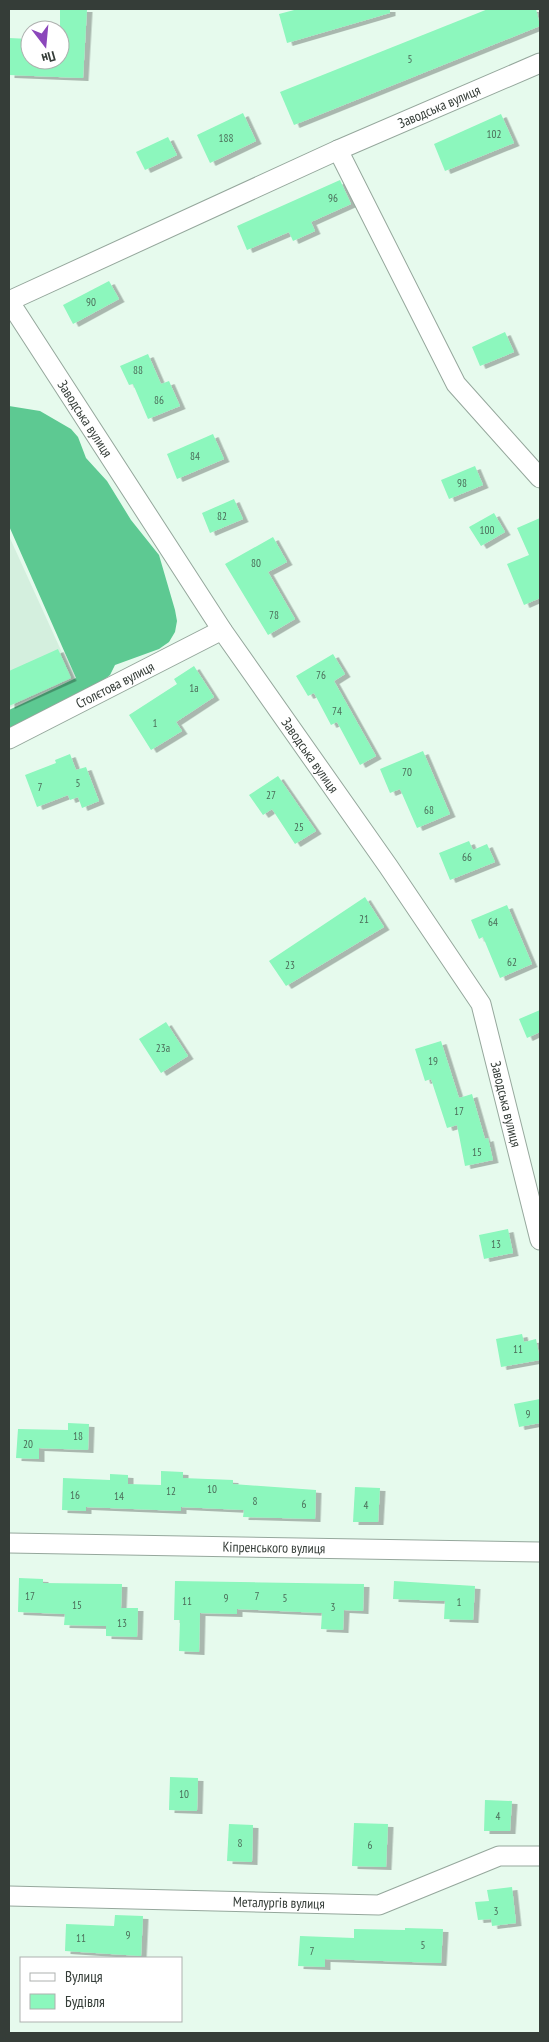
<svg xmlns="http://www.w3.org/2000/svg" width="549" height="2042" font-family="'PT Sans Narrow',sans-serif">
<defs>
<filter id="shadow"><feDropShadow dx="5.5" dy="3" stdDeviation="0" flood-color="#0004"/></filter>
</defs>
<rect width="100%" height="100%" fill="#e6faed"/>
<polygon fill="#d4efde" points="9,536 74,679 9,708"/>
<polygon fill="#5dc992" points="9,406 40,411 71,429 78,437 86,458 107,481 131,520 159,555 175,610 177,621 175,632 169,642 159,649 115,665 110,675 100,683 9,733 9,710 76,678 9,526"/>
<g fill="#8cf7bd" filter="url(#shadow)">
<polygon points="60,9 87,9 83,78 9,75 9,38 30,39 30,60 60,60"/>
<polygon points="298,9 390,9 390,13 287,43 279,14"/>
<polygon points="488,9 536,9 540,26 294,125 280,92"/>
<polygon points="243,113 256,141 210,163 197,135"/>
<polygon points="501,114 514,143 445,171 434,144"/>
<polygon points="168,137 177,155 145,170 136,152"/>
<polygon points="340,180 351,204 311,222 315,231 293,241 289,232 247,250 237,226"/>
<polygon points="109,281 119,299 73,324 63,305"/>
<polygon points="505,332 514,352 480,366 472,347"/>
<polygon points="148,354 161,384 169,381 180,406 148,419 133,384 129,385 120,366"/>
<polygon points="213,434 224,459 177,479 167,454"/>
<polygon points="475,466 483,485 449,499 441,480"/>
<polygon points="234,499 243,519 210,533 202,513"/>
<polygon points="494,513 505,532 481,546 469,527"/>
<polygon points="540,518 540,598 524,605 507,564 529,555 517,528"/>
<polygon points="273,537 287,562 268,572 295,619 268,635 225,564"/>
<polygon points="58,649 71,678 9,706 9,671"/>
<polygon points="333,654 345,674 334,681 376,756 360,765 337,722 331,725 314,693 308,696 296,676"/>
<polygon points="194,666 214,697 176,722 182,731 151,750 129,715 177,684 174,679"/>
<polygon points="423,751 450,814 417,828 400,789 390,793 380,769"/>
<polygon points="70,754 76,770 86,767 99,801 82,808 78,797 70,800 68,795 37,807 25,775 56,763 55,760"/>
<polygon points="278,776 316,831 295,844 272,809 263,815 249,795"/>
<polygon points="469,841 473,850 487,844 495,862 450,880 439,853"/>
<polygon points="365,897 384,927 286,986 269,961"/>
<polygon points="507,905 532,964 500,978 483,937 479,939 471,920"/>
<polygon points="540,1010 540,1032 527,1038 519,1019"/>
<polygon points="166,1022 188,1056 161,1073 139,1039"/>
<polygon points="441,1041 459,1098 472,1094 485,1139 488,1138 493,1160 465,1166 457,1125 447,1128 431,1079 425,1081 415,1049"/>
<polygon points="508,1229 513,1253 484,1259 479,1235"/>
<polygon points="522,1334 524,1342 536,1339 540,1360 501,1367 496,1339"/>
<polygon points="540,1399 540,1423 519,1427 514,1404"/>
<polygon points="68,1423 89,1424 88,1450 39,1448 39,1459 16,1458 18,1429 68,1430"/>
<polygon points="161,1471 183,1472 183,1478 233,1480 233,1484 316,1490 315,1519 243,1517 244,1510 181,1507 181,1511 86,1507 86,1511 62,1510 63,1478 110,1480 110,1474 128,1475 128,1484 161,1485"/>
<polygon points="355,1487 380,1488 378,1522 353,1522"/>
<polygon points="19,1578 43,1579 43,1583 122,1584 121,1608 138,1608 137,1637 106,1636 106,1626 64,1625 65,1614 18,1612"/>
<polygon points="175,1581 364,1584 363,1611 344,1610 343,1630 321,1629 322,1613 237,1609 237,1614 200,1613 199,1652 179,1651 180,1620 174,1620"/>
<polygon points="394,1581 475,1586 473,1620 444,1619 445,1601 393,1599"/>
<polygon points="170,1777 198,1778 197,1811 169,1810"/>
<polygon points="485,1800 512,1801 510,1831 484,1831"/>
<polygon points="354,1823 388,1824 386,1867 352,1866"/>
<polygon points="229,1824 253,1825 252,1862 227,1861"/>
<polygon points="512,1887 516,1923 492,1926 491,1919 478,1920 475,1902 489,1901 487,1890"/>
<polygon points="115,1915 143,1916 141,1956 65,1951 66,1924 114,1926"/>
<polygon points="405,1928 443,1929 441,1963 325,1959 325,1967 298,1966 300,1936 354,1938 354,1929 405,1930"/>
</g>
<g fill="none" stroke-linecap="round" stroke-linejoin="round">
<g stroke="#95a79c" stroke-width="21">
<g id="minor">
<polyline points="338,150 456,384 540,478"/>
<path id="s1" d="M9 301 222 630 388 866 481 1004 540 1240"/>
<path id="s2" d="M9 301 338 150 540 63"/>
<path id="s3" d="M9 739 222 630"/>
<path id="s4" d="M9 1543 540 1552"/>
<path id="s5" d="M9 1896 379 1905 499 1856H540"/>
</g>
</g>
<use href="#minor" stroke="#fff" stroke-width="19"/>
</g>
<g text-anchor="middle" stroke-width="5" stroke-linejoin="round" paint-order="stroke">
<g font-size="11" fill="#4b6c59">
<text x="410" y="63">5</text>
<text x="494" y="138">102</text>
<text x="226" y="142">188</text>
<text x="333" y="202">96</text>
<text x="91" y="306">90</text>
<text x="138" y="374">88</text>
<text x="159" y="404">86</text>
<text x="195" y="460">84</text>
<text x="462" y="487">98</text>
<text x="222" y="520">82</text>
<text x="487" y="534">100</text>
<text x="256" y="567">80</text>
<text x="274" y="619">78</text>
<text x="321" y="679">76</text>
<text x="194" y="692">1а</text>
<text x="337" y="715">74</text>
<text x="155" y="727">1</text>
<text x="407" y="776">70</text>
<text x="78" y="787">5</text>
<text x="40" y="791">7</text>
<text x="271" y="799">27</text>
<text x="429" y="814">68</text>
<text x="299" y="831">25</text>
<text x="467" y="861">66</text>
<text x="364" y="923">21</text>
<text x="493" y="926">64</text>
<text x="512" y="966">62</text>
<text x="290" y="969">23</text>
<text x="163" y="1052">23а</text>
<text x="433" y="1065">19</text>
<text x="459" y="1115">17</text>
<text x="477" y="1156">15</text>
<text x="496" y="1248">13</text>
<text x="518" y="1353">11</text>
<text x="528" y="1418">9</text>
<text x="78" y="1440">18</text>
<text x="28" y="1448">20</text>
<text x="212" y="1493">10</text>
<text x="171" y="1495">12</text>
<text x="75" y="1499">16</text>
<text x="119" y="1500">14</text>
<text x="255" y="1505">8</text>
<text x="304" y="1508">6</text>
<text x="366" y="1509">4</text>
<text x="30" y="1600">17</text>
<text x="257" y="1600">7</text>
<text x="226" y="1602">9</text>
<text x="285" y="1602">5</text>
<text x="187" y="1605">11</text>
<text x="459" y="1606">1</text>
<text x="77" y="1609">15</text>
<text x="333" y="1611">3</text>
<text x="122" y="1627">13</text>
<text x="184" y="1798">10</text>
<text x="498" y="1820">4</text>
<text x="240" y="1847">8</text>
<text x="370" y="1849">6</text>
<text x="496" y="1915">3</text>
<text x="128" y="1939">9</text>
<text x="81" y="1942">11</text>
<text x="423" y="1949">5</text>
<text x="312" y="1955">7</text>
</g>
<g font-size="14" fill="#353d38" stroke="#fff">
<text dy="5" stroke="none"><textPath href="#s2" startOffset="472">Заводська вулиця</textPath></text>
<text dy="5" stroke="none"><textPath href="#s1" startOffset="140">Заводська вулиця</textPath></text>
<text dy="5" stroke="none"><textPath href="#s3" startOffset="119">Столєтова вулиця</textPath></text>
<text dy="5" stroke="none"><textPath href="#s1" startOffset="545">Заводська вулиця</textPath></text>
<text dy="5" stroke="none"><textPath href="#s1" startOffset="950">Заводська вулиця</textPath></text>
<text dy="5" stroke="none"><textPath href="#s4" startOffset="265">Кіпренського вулиця</textPath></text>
<text dy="5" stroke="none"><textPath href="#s5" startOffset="270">Металургів вулиця</textPath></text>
</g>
</g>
<rect width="549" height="2042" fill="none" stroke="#353d38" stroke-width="20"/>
<rect x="20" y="1957" width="162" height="65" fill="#ffffff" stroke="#aeb1af"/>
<rect x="30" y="1973" width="25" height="8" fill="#ffffff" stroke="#aeb1af"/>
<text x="65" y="1982" font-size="15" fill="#353d38">Вулиця</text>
<rect x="30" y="1994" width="25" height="15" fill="#8cf7bd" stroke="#aeb1af"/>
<text x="65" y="2007" font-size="15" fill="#353d38">Будівля</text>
<g transform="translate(45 45) rotate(164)"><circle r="24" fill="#ffffff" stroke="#aeb1af"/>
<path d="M0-4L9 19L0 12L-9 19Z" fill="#8b47bb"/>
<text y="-8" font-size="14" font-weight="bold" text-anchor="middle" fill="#353d38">Пн</text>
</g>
</svg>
